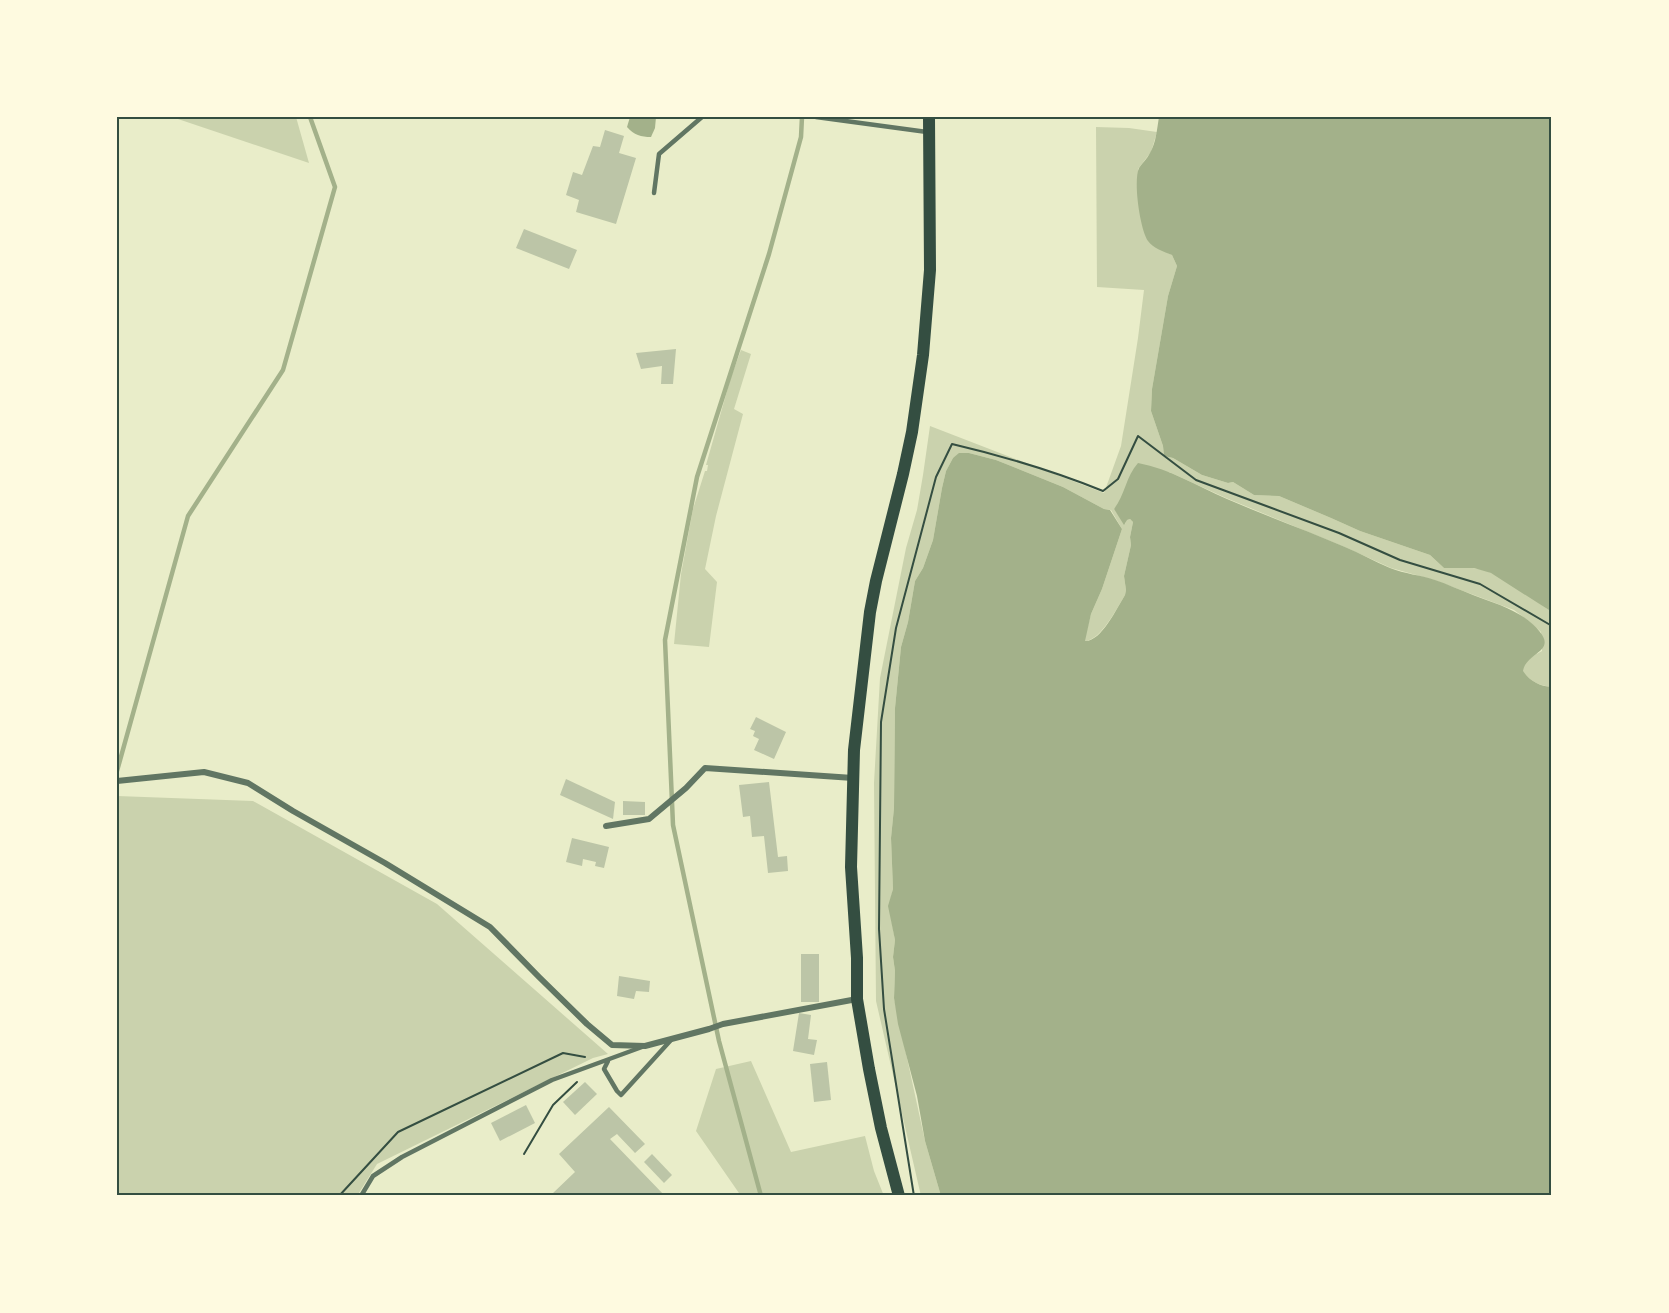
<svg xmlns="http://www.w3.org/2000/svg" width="1669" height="1313" font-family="'Exo 2',sans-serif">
<rect width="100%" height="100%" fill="#e9edc9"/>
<g fill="#cad2ad">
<polygon points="172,117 296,117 309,163"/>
<path d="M1096 127 1129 128 1157 132 1151 152 1138 169 1156 247 1172 255 1177 266 1168 296 1152 389 1151 411 1163 446 1164 456 1173 458 1202 475 1228 483 1233 482 1254 495 1279 496 1331 518 1360 531 1430 555 1444 568C1454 568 1464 567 1473 568 1499 570 1530 598 1552 612V687C1539 686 1530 681 1522 671 1525 660 1533 656 1542 651L1541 632 1530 622 1514 610 1434 580 1391 568 1347 548 1226 498 1169 472 1119 503 1114 509 1125 524 1126 520 1130 519 1133 522 1130 537 1131 545 1124 576 1126 590 1125 595C1117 608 1100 642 1084 641L1091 614 1102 589 1122 529 1111 510 1104 509 1063 487 996 460 969 453 953 458 946 471 942 488 933 540 923 568 915 581 908 622 901 647 895 708 894 808 891 838 893 889 889 906 895 940 893 957 895 971 894 998 925 1141 941 1196H921L876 1001 874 783 880 678 906 548 917 510 923 475 930 426 1104 493 1121 446 1138 338 1144 290 1097 287Z"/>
<polygon points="741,350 751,354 734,409 743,414 716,516 705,569 717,582 709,647 674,644 681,574 693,509 705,471 707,471 708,465 706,465 731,377"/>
<polygon points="117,796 253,801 437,904 608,1054 593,1058 377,1164 357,1196 117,1196"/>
<polygon points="751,1061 791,1152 865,1136 874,1171 884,1196 741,1196 696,1131 716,1069"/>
</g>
<g fill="#a3b18a">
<path d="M630 117H656L655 128 651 137C641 137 634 135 627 127Z"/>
<path d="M1159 117H1552V612L1491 573 1474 568H1444L1430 555 1360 531 1331 518 1279 496 1254 495 1233 482 1228 483 1202 475 1173 458 1164 456 1163 446 1151 411 1152 389 1168 296 1177 266 1172 255C1164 252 1153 248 1148 241 1140 229 1133 181 1139 168 1142 163 1147 159 1150 153 1156 143 1157 129 1159 117Z"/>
<path d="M959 453H969L996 460 1063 487 1104 509 1110 510 1122 529 1102 589 1091 614 1085 641C1101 642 1117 608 1125 595L1126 590 1124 576 1131 545 1130 537 1133 522 1130 519 1127 520 1124 525 1114 509C1125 495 1126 476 1138 463 1170 469 1197 486 1227 499 1266 516 1306 530 1345 547 1360 553 1375 562 1390 568 1405 574 1420 575 1435 580 1447 584 1460 590 1473 595 1496 604 1524 611 1540 632 1556 652 1526 653 1523 671 1530 681 1539 686 1552 687V1196H941L925 1141 917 1096 898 1024 894 998 895 971 893 957 895 940 888 906 893 889 891 838 894 808 895 708 901 647 908 622 915 581 923 568 933 540 942 488 946 471 953 458Z"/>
</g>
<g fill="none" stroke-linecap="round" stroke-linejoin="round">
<g stroke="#a3b18a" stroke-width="4.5">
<polyline points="117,771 188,516 283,370 335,187 310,117"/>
<polyline points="761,1196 719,1041 673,825 665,640 697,477 769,254 801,137 802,117"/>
</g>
</g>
<g fill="#bcc5a7">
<polygon points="605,130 624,136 619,153 636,158 616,224 576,212 579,200 566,195 573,172 582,175 593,146 600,147"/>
<polygon points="524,229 577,250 569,269 516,248"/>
<polygon points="676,349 673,384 661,384 662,366 641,369 636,353"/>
<polygon points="756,717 786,732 774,759 754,750 759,739 753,736 755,731 750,729"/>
<polygon points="566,779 615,802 613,819 560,795"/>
<polygon points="769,782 778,857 787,856 788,871 768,873 764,836 752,837 750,816 743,817 739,785"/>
<polygon points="623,801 645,802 645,815 623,815"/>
<polygon points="572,838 609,847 604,868 595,866 596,862 583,859 582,866 566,862"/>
<rect x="801" y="954" width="18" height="48"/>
<polygon points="619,976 650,981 649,992 636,991 634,999 617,996"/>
<polygon points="799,1013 811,1015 808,1039 817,1040 814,1055 793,1051"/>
<polygon points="827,1062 831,1100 814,1102 810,1064"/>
<polygon points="585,1082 597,1094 575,1115 563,1102"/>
<polygon points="526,1105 535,1123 500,1141 491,1123"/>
<polygon points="609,1107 645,1144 635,1153 617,1134 610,1139 665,1196 554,1196 552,1194 575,1172 559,1154"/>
<polygon points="652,1154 672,1175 664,1183 644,1162"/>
</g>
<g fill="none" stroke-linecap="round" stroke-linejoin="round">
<g stroke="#344e41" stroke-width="2">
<polyline points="524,1154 553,1105 577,1082"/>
<polyline points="339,1196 398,1132 563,1053 585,1057"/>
<path d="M914 1196 884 1009 879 929 881 722 896 628 936 477 952 444C1003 456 1054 471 1103 491L1118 479 1138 436 1196 480 1339 533 1400 560 1480 584 1552 626"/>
</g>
<g stroke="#617663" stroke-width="4.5">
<polyline points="816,117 927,132"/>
<polyline points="654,193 659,154 702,117"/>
<polyline points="608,1061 604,1069 617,1091 621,1095 671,1040"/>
<polyline points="361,1196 373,1176 402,1157 552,1080 642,1047"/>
</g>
<g stroke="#617663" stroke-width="6">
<polyline points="117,781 204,772 248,783 293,811 385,863 490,927 539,977 587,1024 612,1045 645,1046 709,1029 723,1024 857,999"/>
<polyline points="606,826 649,819 686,788 705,768 853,778"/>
</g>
<polyline stroke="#344e41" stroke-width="12" points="899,1196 881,1128 869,1069 857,999 857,958 851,867 854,750 870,612 876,581 903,474 912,432 923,355 930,270 929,117"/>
</g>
<rect width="1669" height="1313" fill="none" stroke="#fefae0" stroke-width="237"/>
<rect x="118" y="118" width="1432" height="1076" fill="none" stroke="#344e41" stroke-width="2"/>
</svg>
